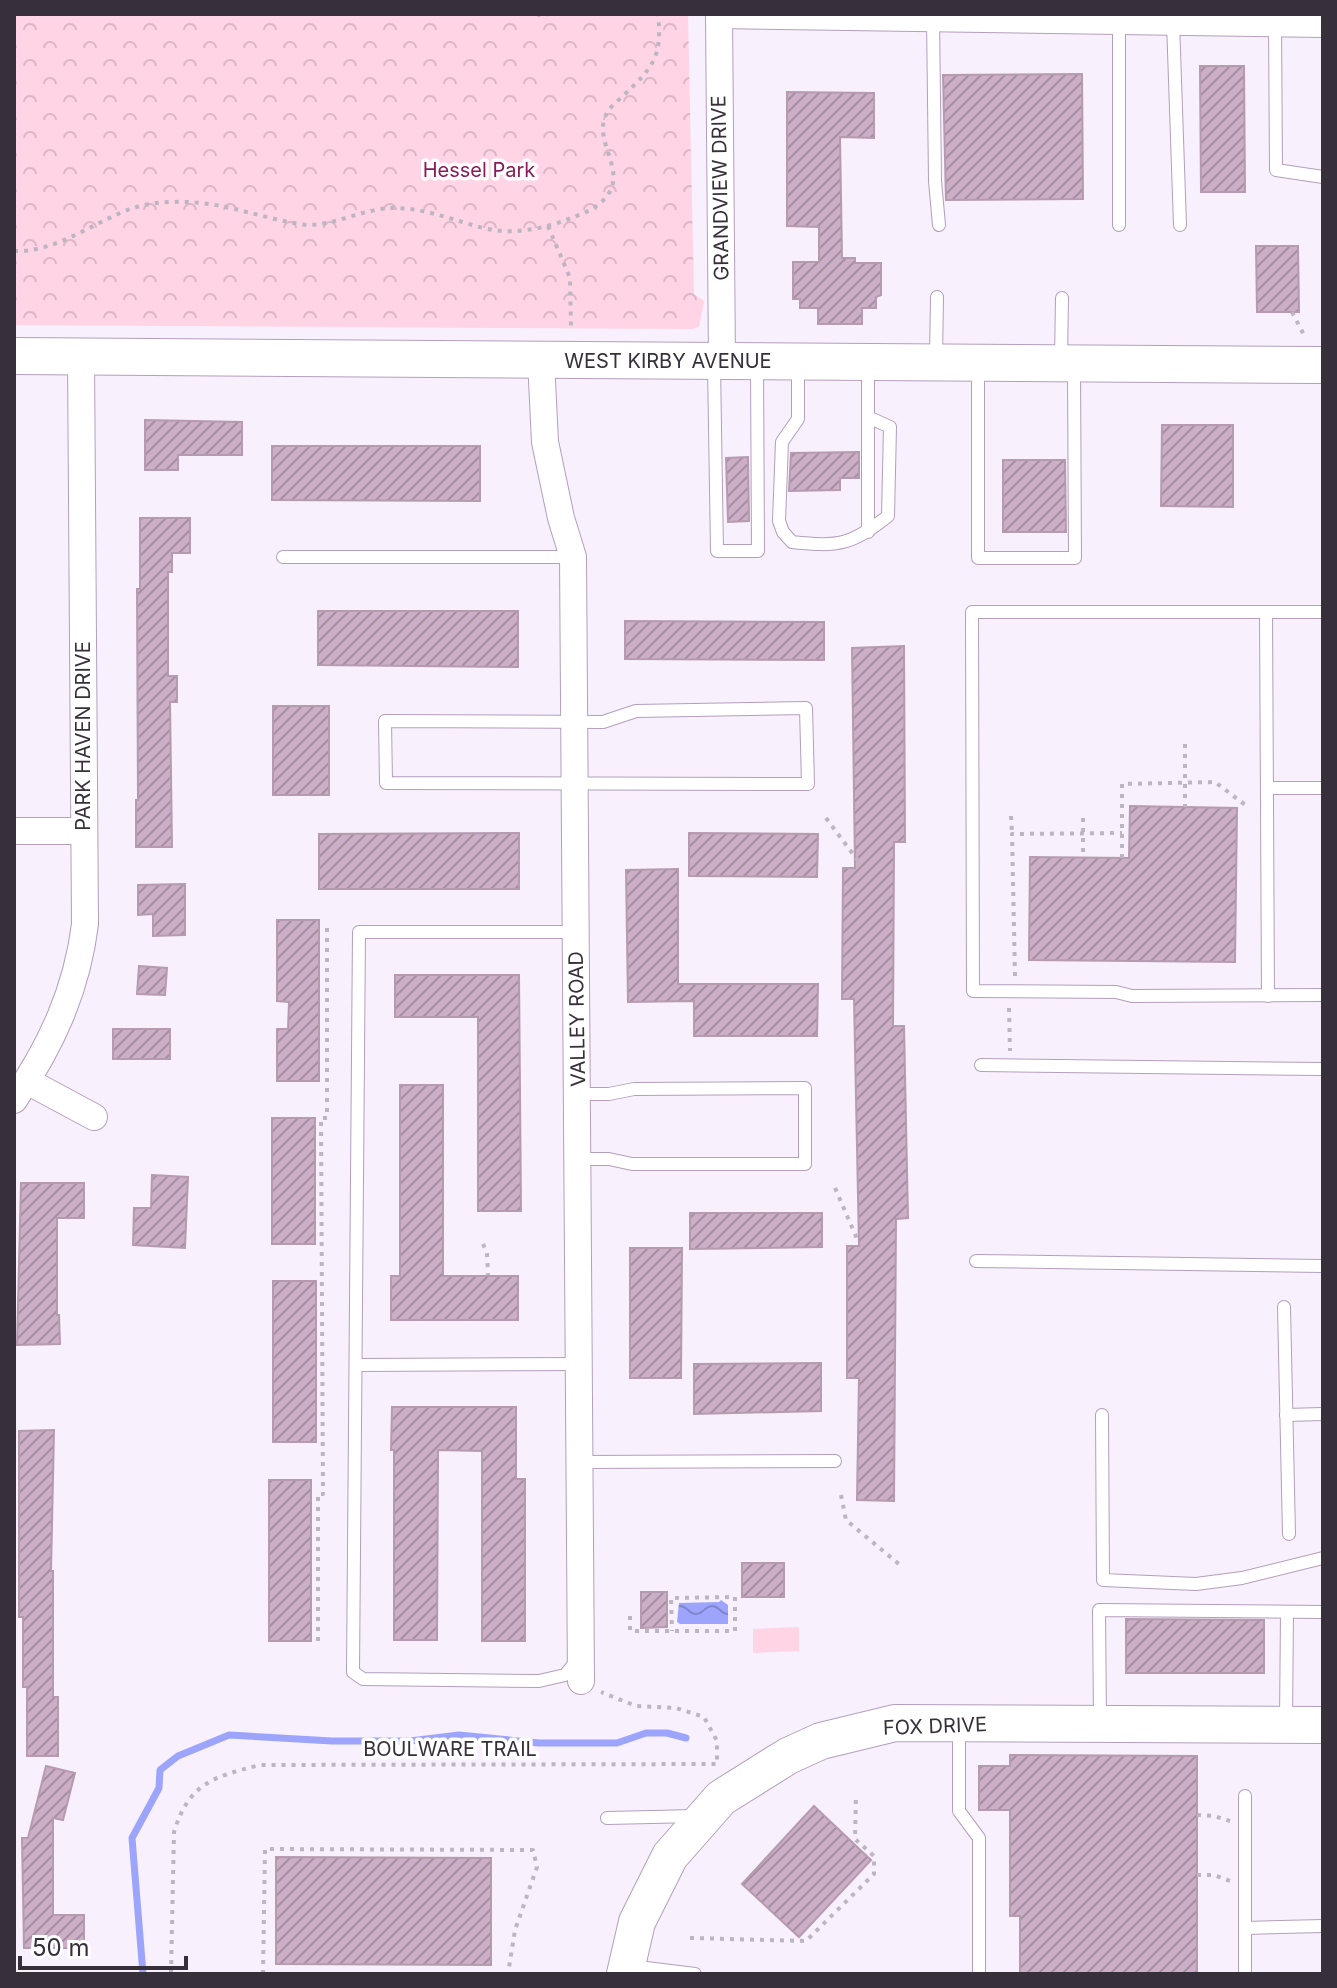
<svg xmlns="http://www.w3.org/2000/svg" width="1337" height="1988" font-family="Inter,sans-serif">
<defs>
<pattern id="park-crowns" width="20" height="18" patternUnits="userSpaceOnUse" patternTransform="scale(2)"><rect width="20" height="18" fill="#ffd4e5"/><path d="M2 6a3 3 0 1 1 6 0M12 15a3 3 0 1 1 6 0" fill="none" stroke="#dbb6c5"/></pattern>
<pattern id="water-waves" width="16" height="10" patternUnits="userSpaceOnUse" patternTransform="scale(2)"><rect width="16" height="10" fill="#9ca4fc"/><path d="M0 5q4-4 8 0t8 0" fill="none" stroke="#8086cd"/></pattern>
<pattern id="building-hatch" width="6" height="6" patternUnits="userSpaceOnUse" patternTransform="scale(2)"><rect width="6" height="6" fill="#ccafc6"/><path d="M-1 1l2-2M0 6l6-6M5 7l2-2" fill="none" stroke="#a68fa2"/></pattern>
</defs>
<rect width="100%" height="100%" fill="#f8f0fc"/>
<polygon fill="url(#park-crowns)" points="14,14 688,14 694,294 704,301 699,327 692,329 14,325"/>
<polygon fill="#ffd4e5" points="799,1627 799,1651 753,1653 753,1629"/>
<polygon fill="url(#water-waves)" points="721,1600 728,1605 728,1624 680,1624 677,1622 679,1603 719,1602"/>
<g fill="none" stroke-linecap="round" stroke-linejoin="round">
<polyline stroke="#9ca4fc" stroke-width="7" points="143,1974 132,1838 159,1788 160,1770 178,1756 229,1735 332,1741 410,1741 459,1735 539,1743 617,1743 646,1733 667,1733 686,1738"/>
</g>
<g fill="url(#building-hatch)" stroke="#b69ab0" stroke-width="2">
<polygon points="1200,66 1244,66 1245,192 1201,192"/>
<polygon points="1082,74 1083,199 946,200 943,75"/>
<polygon points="787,92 874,93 874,138 840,137 842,258 855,258 855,263 881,263 881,295 876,297 876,308 862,308 862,324 818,324 818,308 800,308 800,299 793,299 793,262 819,262 819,227 787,226"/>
<polygon points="1256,246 1298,246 1299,312 1257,312"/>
<polygon points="145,420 242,422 242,455 178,455 178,470 145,470"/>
<polygon points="1162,425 1233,425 1233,507 1161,506"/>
<polygon points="272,446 480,446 480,501 272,500"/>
<polygon points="859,452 859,478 840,478 840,490 789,491 791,453"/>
<polygon points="748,457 749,521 728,522 726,458"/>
<polygon points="1003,460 1065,460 1066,532 1003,532"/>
<polygon points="140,518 190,518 190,553 172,553 172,572 168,572 168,676 177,676 177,702 170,702 172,847 136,847 136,800 138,800 137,589 140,589"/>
<polygon points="318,611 518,611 518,667 318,665"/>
<polygon points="625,621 824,622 824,660 625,659"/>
<polygon points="904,646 905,842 894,842 893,1026 904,1026 908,1218 896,1219 894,1501 857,1500 859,1378 847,1378 847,1246 859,1246 854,999 842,999 843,868 855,868 852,648"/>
<rect x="273" y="706" width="56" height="89"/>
<polygon points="1130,806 1237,808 1235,962 1029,960 1030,857 1129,858"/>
<polygon points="519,833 519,889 319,889 319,834"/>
<polygon points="689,833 818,834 817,877 689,876"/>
<polygon points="678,869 678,984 818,984 817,1036 694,1036 694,1001 628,1002 626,870"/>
<polygon points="185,884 185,935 153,936 153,914 138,915 138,885"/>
<polygon points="277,920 319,920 319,1081 277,1081 277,1029 288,1029 289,1002 277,1001"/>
<polygon points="139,966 167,968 165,995 137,994"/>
<polygon points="395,975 519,975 521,1211 478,1211 478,1017 395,1017"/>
<rect x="113" y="1029" width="57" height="30"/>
<polygon points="400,1085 443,1085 443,1276 518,1276 518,1320 391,1320 391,1276 400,1276"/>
<rect x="272" y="1118" width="43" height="126"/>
<polygon points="152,1175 188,1177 185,1248 133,1245 134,1208 151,1208"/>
<polygon points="21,1183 84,1183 84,1218 57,1218 57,1315 59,1315 60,1344 17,1345"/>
<polygon points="690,1213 822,1213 822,1247 690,1249"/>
<polygon points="630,1248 682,1248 681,1378 630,1378"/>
<rect x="273" y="1281" width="43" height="161"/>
<polygon points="821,1363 821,1411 694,1414 694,1364"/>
<polygon points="392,1407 516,1407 516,1479 525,1479 525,1641 482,1641 482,1451 438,1450 437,1640 394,1640 394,1450 391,1450"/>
<polygon points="54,1430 51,1571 53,1571 53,1697 58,1697 58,1756 27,1756 27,1687 23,1687 23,1617 19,1617 19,1431"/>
<rect x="269" y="1480" width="42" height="161"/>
<rect x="742" y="1563" width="42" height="34"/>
<polygon points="641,1592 667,1592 667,1627 641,1628"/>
<polygon points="1126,1619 1264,1620 1264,1673 1126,1673"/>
<polygon points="1010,1755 1197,1756 1197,1973 1020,1974 1020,1916 1010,1916 1010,1810 979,1810 979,1766 1010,1766"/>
<polygon points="46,1766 75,1773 63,1820 53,1818 53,1915 84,1915 84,1948 24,1948 22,1838 28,1838"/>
<polygon points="814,1806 871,1860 799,1937 742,1884"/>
<polygon points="276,1857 491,1858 491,1965 276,1964"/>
</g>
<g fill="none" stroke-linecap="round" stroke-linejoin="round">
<g stroke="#b39fbc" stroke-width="14">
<g id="lane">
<polyline points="933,18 935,181 939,225"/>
<polyline points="1119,21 1119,225"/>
<polyline points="1173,22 1180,225"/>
<polyline points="1275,23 1276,170 1323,177"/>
<polyline points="936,358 937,297"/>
<polyline points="1061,359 1062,298"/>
<path d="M798 363V419L782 442 779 521 783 532 792 542C839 547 851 545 888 516L890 427 868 417V366"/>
<polyline points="714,365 717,551 758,551 757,365"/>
<polyline points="978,367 978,558 1075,558 1074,368"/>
<polyline points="868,417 868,532"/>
<polyline points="283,557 573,557"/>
<polyline points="1266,612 1268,996"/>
<polyline points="1323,612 972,612 973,991 1116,992 1132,996 1323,995"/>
<polygon points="806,708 808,784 386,783 385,721 603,722 636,711"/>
<polyline points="1267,788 1323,788"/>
<polyline points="576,932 359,932 353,1672 363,1679 539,1681 565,1675 578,1659"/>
<polyline points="981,1065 1323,1069"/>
<polyline points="578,1094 609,1094 634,1089 805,1088 805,1164 632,1164 609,1159 579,1159"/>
<polyline points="976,1261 1323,1266"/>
<polyline points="1284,1307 1289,1534"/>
<polyline points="357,1365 580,1364"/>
<polyline points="1102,1415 1103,1580 1196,1584 1242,1578 1323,1558"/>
<polyline points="1286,1415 1323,1414"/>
<polyline points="580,1462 835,1461"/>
<polyline points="1100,1720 1099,1610 1323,1612"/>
<polyline points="1286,1722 1287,1612"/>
<polyline points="959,1726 959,1811 979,1838 979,1974"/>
<polyline points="607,1818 696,1816"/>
<polyline points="1245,1928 1245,1796"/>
<polyline points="630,1966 695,1974"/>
<polyline points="1245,1974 1245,1928 1323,1926"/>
</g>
</g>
<g stroke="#b39fbc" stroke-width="28">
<g id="street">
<polyline points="719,14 722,362"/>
<polyline points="719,15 1323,24"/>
<polyline points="541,360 545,442 561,518 573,557 581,1681"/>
<polyline points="14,831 83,831"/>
<polyline points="27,1081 94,1117"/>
<path d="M14 1100C51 1046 77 990 85 924L81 357"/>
</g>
</g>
<g stroke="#b39fbc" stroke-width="38">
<g id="secondary">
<polyline points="14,356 1323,365"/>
<polyline points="625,1974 637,1922 670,1856 721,1798 788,1756 821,1741 895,1723 1323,1725"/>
</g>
</g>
<g stroke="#bdb5c1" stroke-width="4" stroke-dasharray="4 6" stroke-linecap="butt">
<polyline points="537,14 541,16 549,14"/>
<polyline points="548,226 570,278 571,328"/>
<path d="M14 251C56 253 95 221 133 208 146 204 160 202 174 202 218 200 257 217 299 224 331 229 361 208 394 208 428 208 456 222 488 229 515 235 546 228 571 218 583 214 599 207 607 196 627 170 593 142 606 115 609 108 616 102 622 97 652 68 663 58 658 14"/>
<polyline points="1292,312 1304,335"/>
<polyline points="1185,744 1185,807"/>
<polyline points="1011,816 1012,834"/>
<polyline points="826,818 859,862"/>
<polyline points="1083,818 1083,858"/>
<polyline points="1122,858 1122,784 1215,782 1248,807"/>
<polyline points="1015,976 1012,834 1122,833"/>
<polyline points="1009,1008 1010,1051"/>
<polyline points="835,1188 858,1241"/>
<polyline points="483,1244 487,1253 488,1275"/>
<polyline points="841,1495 846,1520 900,1565"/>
<polyline points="630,1616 630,1631 735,1631 735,1597 671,1598 672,1631"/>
<polyline points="318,1641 318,1494 323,1494 321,1118 327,1118 327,927"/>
<polyline points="1197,1815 1214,1816 1230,1821"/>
<polyline points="1197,1875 1214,1875 1230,1881"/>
<polyline points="690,1938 806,1941 874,1874 874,1856 855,1839 856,1794"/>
<path d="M171 1974 174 1832C189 1783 213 1777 260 1765L717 1764V1741L704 1717 676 1708 636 1706 601 1692"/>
<polyline points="263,1974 265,1849 533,1850 537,1867 515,1930 508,1974"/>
</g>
<use href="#lane" stroke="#fff" stroke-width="12"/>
<use href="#street" stroke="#fff" stroke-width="26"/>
<use href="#secondary" stroke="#fff" stroke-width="36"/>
</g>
<g text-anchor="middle" stroke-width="7" stroke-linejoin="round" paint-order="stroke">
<g font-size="20" fill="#8a1b5a" stroke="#fff">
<text x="479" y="177">Hessel Park</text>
</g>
<g font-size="20" fill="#372f3a" stroke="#fff">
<text transform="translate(720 188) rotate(-91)" y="7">GRANDVIEW DRIVE</text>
<text x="668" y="368">WEST KIRBY AVENUE</text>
<text transform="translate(83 736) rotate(-90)" y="7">PARK HAVEN DRIVE</text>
<text transform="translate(577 1019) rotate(-91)" y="7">VALLEY ROAD</text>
<text transform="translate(935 1726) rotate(-2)" y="7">FOX DRIVE</text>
<text x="450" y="1756">BOULWARE TRAIL</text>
</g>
</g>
<rect width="1337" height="1988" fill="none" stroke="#372f3a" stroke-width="32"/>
<path d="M20 1956v12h166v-12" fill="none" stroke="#372f3a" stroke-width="4"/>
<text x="32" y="1956" font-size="24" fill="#372f3a" stroke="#ffffff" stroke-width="6" paint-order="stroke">50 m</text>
</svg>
